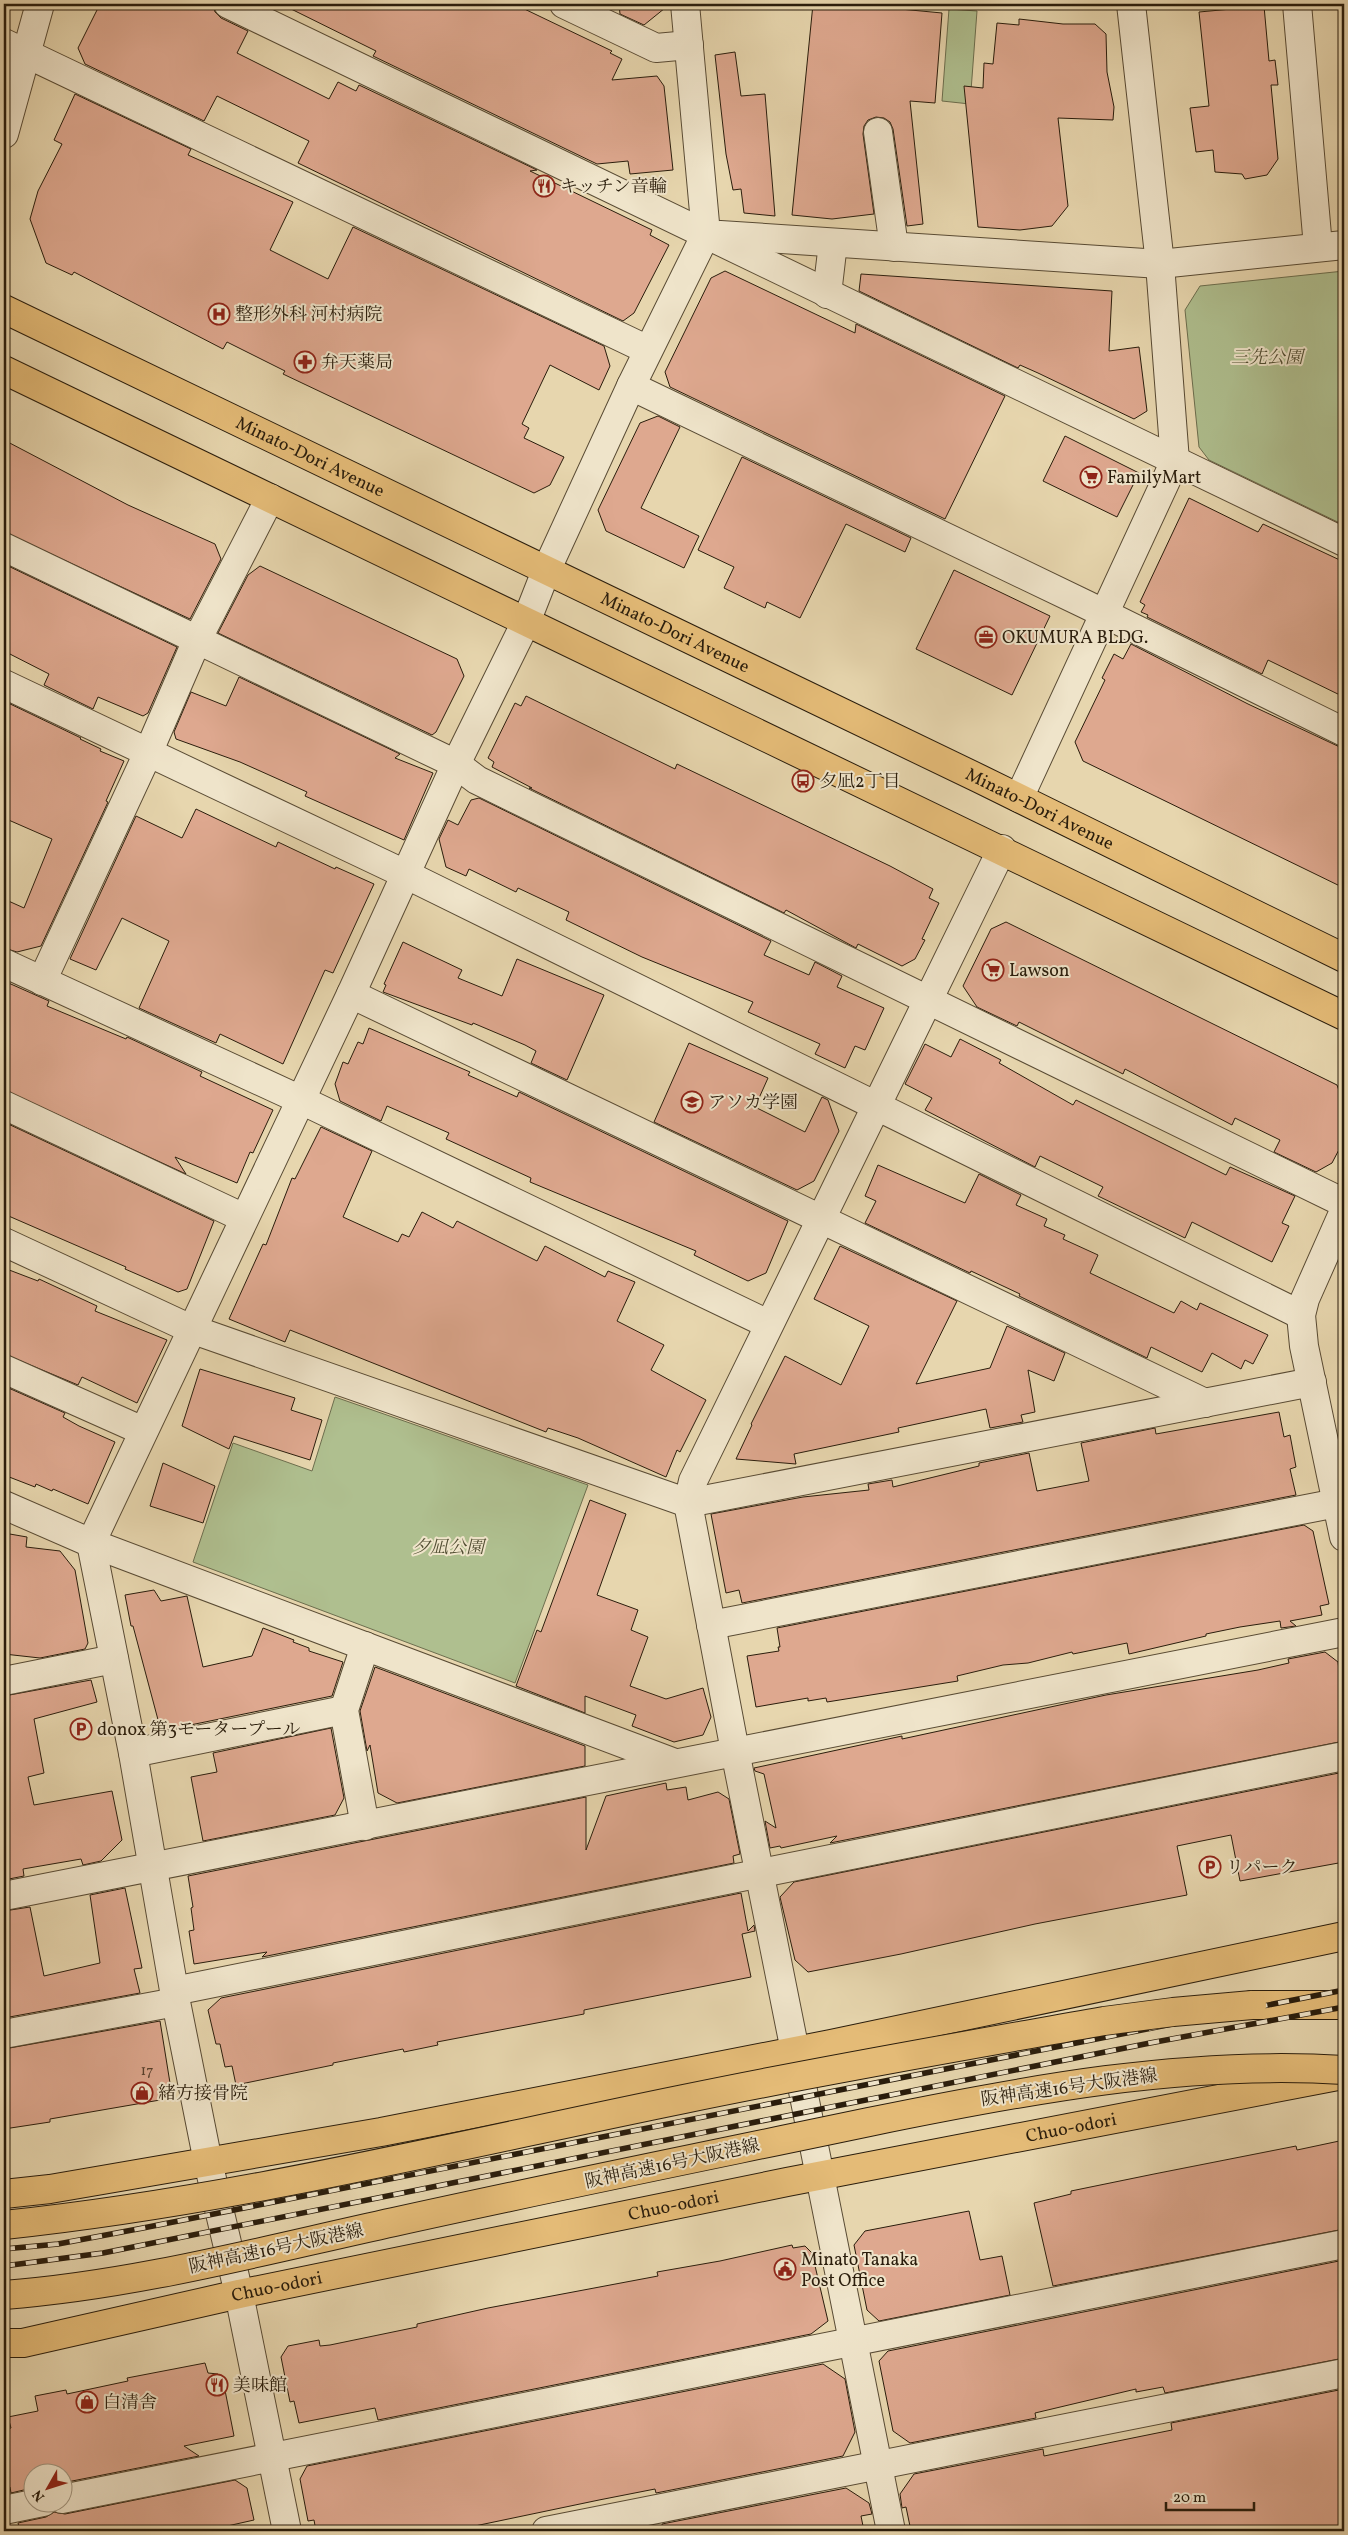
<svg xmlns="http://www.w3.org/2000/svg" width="1348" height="2535" font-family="Vollkorn,'Noto Serif JP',serif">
<rect width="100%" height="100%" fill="#e7d6ae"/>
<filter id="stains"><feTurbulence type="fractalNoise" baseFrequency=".004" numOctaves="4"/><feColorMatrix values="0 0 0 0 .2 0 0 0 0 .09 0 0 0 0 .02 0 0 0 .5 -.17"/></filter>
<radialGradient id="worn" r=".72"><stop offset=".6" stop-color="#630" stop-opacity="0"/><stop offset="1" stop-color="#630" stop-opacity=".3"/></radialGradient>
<g fill="#afbf8f" stroke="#6c6e4e">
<polygon points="949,9 977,11 970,104 942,101"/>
<polygon points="1344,271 1344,525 1209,460 1199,447 1185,310 1200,286"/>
<polygon points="335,1397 588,1485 515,1683 193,1562 233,1443 312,1471"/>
</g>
<g fill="#dea88f" stroke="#2a1d0c">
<polygon points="100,4 213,4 215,12 221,18 248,31 237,53 329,99 338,82 356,91 359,85 537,170 530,171 652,230 650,235 669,245 634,313 623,321 298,163 309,141 217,96 204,121 85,64 78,48"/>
<polygon points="281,4 514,4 612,51 610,53 622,59 612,80 657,76 664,86 673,170 630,174 628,161 597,164 373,56 376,51"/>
<polygon points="619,4 670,4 644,25 620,14"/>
<polygon points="813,4 848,4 942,13 935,103 910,101 923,224 907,226 893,129 890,122 884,118 876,117 868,120 864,126 863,134 874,214 832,219 792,215"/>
<polygon points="1264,6 1269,61 1275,60 1278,85 1271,85 1278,159 1267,175 1245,179 1242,174 1215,172 1213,150 1196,152 1190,108 1209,106 1199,12"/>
<polygon points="1019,19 1063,24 1095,24 1106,34 1107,72 1114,107 1113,120 1058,118 1068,206 1052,226 1020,230 978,227 964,86 983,88 984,63 993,64 997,23 1019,25"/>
<polygon points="735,52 741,96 765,94 775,216 744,213 741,189 733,190 726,154 715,55"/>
<polygon points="75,94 191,149 188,155 293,202 270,250 328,279 353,227 604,346 610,366 599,390 550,365 522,424 529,428 524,438 564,457 550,485 534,493 283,374 285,371 227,342 223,349 74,272 72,275 46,263 30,219 38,191 62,144 54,140"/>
<polygon points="725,271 855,333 856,324 1005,396 945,519 670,387 665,372 711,278"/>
<polygon points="861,274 1112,291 1109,351 1139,347 1147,411 1134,419 1038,373 1020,365 1018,368 859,291"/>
<polygon points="658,416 680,427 641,508 699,536 684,568 606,531 598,510 640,423"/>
<polygon points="1065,436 1139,473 1117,517 1043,481"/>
<polygon points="4,440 128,505 215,544 221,559 190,619 4,532"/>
<polygon points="742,457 911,538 905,552 846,524 800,618 767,602 765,608 724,588 734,567 698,550"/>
<polygon points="1189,498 1258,532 1263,524 1344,562 1344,697 1268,660 1262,674 1147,617 1148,615 1141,612 1145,605 1140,602"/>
<polygon points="4,564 177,647 148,713 143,716 98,697 93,709 44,685 49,674 4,651"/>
<polygon points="260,566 457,659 464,676 436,732 432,735 218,633 248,575"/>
<polygon points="954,570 1050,616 1012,695 916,649"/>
<polygon points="1131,644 1248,704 1344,749 1344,888 1083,761 1075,742 1105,680 1102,678 1114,654 1123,659"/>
<polygon points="239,677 400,754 395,758 433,773 404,840 305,796 307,792 240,762 176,739 174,732 191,692 226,706"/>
<polygon points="526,696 675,769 677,764 890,866 933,889 929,898 939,903 922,939 925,940 915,959 902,966 858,944 856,948 786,910 784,913 529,788 532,788 492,767 494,762 488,758 515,703 521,706"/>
<polygon points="4,701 81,738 80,739 101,749 100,751 124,761 106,801 108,802 41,946 17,952 4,948 4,899 24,908 52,839 4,818"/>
<polygon points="479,798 771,941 764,955 809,975 815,962 842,976 837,987 884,1008 865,1050 855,1046 845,1068 815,1054 820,1044 748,1012 753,1002 642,957 566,920 569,912 518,888 516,892 469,869 466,876 446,867 439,839 448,820 458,825 471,800"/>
<polygon points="196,809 276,847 278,842 335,869 336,867 374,884 333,973 325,970 283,1064 220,1034 216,1043 139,1008 169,941 122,918 96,970 70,959 136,816 182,838"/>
<polygon points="1006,922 1337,1085 1344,1104 1344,1140 1332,1163 1316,1172 1274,1152 1280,1140 1235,1118 1232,1125 1125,1069 1123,1074 1019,1022 1017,1026 977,1007 963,986 991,929"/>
<polygon points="403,942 462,970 458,978 502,996 517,959 604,995 567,1080 531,1063 536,1051 525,1045 473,1023 472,1025 383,992 386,985 384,984"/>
<polygon points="4,981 49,1001 47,1006 126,1039 127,1037 202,1072 200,1076 273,1110 253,1153 250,1152 237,1183 175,1157 186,1174 4,1090"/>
<polygon points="369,1028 470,1072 468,1075 517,1097 519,1092 788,1221 766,1273 748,1281 694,1255 696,1251 530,1182 531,1178 446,1139 449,1133 387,1106 381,1121 340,1101 335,1084 343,1062 348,1064 358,1042 363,1044"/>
<polygon points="960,1039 1001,1060 999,1063 1073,1105 1076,1100 1226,1175 1230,1167 1295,1196 1282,1223 1289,1226 1272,1262 1192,1222 1185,1238 1098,1196 1103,1187 1040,1156 1035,1167 925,1110 932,1098 905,1084 925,1044 951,1057"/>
<polygon points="689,1043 768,1078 755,1107 805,1132 822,1097 828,1100 839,1131 814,1181 797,1190 654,1122"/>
<polygon points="4,1122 214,1221 187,1289 178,1292 125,1269 126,1267 4,1214"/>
<polygon points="321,1127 372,1151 343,1217 398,1242 402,1234 409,1237 422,1212 453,1228 457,1221 537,1261 545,1246 605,1277 608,1271 635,1282 617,1321 664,1345 651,1370 706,1400 680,1452 677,1450 666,1477 578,1438 548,1428 546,1432 290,1330 285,1342 229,1319 263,1244 266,1245 292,1178 295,1179"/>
<polygon points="878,1165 965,1203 979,1174 1021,1195 1016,1205 1047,1219 1044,1226 1065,1235 1063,1239 1098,1255 1090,1273 1174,1313 1181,1301 1197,1310 1200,1303 1268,1335 1253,1364 1245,1360 1241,1369 1212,1353 1202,1372 1151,1347 1147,1358 1019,1296 1020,1294 971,1271 970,1273 865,1223 876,1201 865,1196"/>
<polygon points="840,1246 957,1301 916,1384 990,1368 1007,1326 1065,1353 1054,1381 1028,1370 1035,1412 1021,1415 1023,1422 990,1428 986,1409 898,1428 899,1432 794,1454 796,1464 736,1459 752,1425 751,1424 785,1356 841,1385 869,1326 814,1299"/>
<polygon points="4,1268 38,1281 39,1279 97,1306 95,1311 167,1340 137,1403 82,1377 78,1385 4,1354"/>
<polygon points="200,1369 295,1398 291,1410 322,1420 310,1460 234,1436 229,1449 182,1426"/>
<polygon points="4,1386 65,1413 63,1417 79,1426 115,1442 88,1504 53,1489 52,1491 36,1484 35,1487 4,1475"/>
<polygon points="1279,1412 1284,1437 1290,1435 1296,1467 1290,1469 1296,1495 742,1603 739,1590 726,1593 711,1514 803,1497 869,1490 868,1484 892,1480 893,1487 979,1466 979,1463 1029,1453 1037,1491 1089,1481 1081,1443 1155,1428 1156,1434"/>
<polygon points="163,1463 215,1486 203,1523 150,1506"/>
<polygon points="590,1500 626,1514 597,1595 638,1610 631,1630 648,1637 630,1686 666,1699 703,1688 711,1717 703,1735 674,1742 632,1726 636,1715 585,1696 585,1713 516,1686 537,1630 541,1632"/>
<polygon points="1304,1525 1313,1531 1329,1604 1320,1606 1322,1615 1290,1621 1296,1626 1281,1628 1280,1621 1240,1627 1206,1634 1206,1636 1129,1654 1127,1643 1073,1654 1072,1652 1028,1663 1003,1665 957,1676 958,1681 827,1702 826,1698 808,1701 808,1698 756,1707 747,1656 779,1651 778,1647 780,1647 777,1628"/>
<polygon points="4,1533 27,1537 26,1547 60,1551 75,1570 88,1643 85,1649 40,1658 4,1654"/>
<polygon points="154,1590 161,1601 187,1596 203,1667 252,1656 263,1628 294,1640 293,1642 309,1648 309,1651 343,1662 332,1696 161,1731 133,1626 131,1626 125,1595"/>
<polygon points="1325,1652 1338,1662 1344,1710 1344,1741 830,1843 837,1836 781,1848 780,1846 770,1848 765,1821 776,1828 764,1774 755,1771 754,1768 902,1736 902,1739 1106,1695 1258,1670 1289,1663 1288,1659"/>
<polygon points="375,1667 585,1746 585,1766 397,1803 378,1793 370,1745 367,1751 360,1711"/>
<polygon points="91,1680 97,1702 34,1719 44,1773 28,1777 34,1805 112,1791 122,1840 101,1861 83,1865 81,1859 23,1869 24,1876 4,1880 4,1696"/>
<polygon points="331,1728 344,1798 335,1815 203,1841 191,1777 217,1772 213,1753"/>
<polygon points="1344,1772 1344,1862 1240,1881 1231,1835 1177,1846 1187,1895 1035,1924 901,1954 808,1972 795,1960 780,1897 794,1882"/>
<polygon points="666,1783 667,1790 686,1787 688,1800 718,1792 729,1799 740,1854 733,1856 734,1863 262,1957 267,1952 194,1964 189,1931 194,1930 191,1908 193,1907 188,1876 586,1797 586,1850 606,1796"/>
<polygon points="125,1888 142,1968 134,1969 140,1993 4,2018 4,1911 30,1907 44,1976 100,1963 90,1895"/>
<polygon points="741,1893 748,1931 754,1925 755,1931 742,1934 751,1977 584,2010 584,2014 437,2042 438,2045 404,2052 403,2049 333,2063 333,2065 236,2085 232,2066 225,2067 220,2044 216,2044 208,2010 221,1998"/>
<polygon points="160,2021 170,2083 160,2100 50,2119 50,2122 4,2129 4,2049"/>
<polygon points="1344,2140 1344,2229 1053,2286 1034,2203 1071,2194 1071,2191 1154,2174 1296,2146 1297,2150"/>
<polygon points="969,2211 980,2260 1002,2256 1010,2295 879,2321 867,2310 854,2245 865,2231"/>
<polygon points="792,2245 793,2248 805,2246 812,2253 828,2321 811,2334 378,2420 375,2408 299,2423 294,2401 290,2402 281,2357 288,2346 319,2340 320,2346 330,2345 417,2327 417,2324 488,2308 658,2276 657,2272 720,2261"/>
<polygon points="1344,2260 1344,2358 1165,2393 1163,2387 1136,2392 1136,2389 1035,2413 1036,2418 910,2443 893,2431 879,2361 888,2351"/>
<polygon points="205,2363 208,2373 218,2374 223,2380 234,2436 184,2446 199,2456 62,2483 62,2472 32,2472 32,2488 11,2493 10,2487 4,2488 4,2430 11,2428 8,2417 38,2411 35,2396 66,2390 67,2394 128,2381 127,2378"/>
<polygon points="823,2364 845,2379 855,2432 843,2456 656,2493 655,2489 599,2500 451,2531 316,2531 314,2520 308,2521 300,2479 307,2466"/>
<polygon points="1344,2389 1344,2531 911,2531 906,2507 902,2508 900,2494 914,2474 1043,2449 1044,2456 1172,2430 1171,2423"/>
<polygon points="235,2480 247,2488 254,2520 205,2531 20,2531 18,2523 46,2517 54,2512 65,2514"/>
<polygon points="846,2488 869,2503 872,2514 861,2516 864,2531 663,2531 662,2524"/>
</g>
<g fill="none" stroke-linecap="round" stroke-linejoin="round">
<g stroke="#594b34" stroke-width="30">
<g id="minor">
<polyline points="228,4 1344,542"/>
<polyline points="564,4 656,48 689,45"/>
<polyline points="1297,4 1318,247"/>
<polyline points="4,43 648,350"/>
<polyline points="878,132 894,247"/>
<polyline points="720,235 1160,264 1344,245"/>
<polyline points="827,294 833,243"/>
<polyline points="631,386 1087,605 1344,732"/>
<polyline points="4,547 456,764 477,780 1344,1203"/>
<polyline points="546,571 631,386 706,234 685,4"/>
<polyline points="4,684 405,874 1301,1315"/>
<polyline points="1019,798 1175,461 1160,264 1131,4"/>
<polyline points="4,963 301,1100 768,1324"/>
<polyline points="42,981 148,753 197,640 270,498"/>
<polyline points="351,994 1205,1403"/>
<polyline points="4,1105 244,1218"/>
<polyline points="4,1242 191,1329 688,1503 1312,1382"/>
<polyline points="4,1369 143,1431"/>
<polyline points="4,1505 91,1543 675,1763"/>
<polyline points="711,1625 1337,1503"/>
<polyline points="365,1646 344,1710 365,1826"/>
<polyline points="4,1681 114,1659"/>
<polyline points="133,1753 344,1710"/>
<polyline points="4,1896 1344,1632"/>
<polyline points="174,1991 1344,1756"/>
<polyline points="4,2034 176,2002"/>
<polyline points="208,2162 239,2294 287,2531"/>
<polyline points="62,2499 1344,2244"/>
<polyline points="4,2510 43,2502"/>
<polyline points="546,2531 1344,2373"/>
<polyline points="891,2531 735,1751 688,1503 693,1481 1002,849"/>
</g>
</g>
<g stroke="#594b34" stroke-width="30">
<g id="tertiary">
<polyline points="4,134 40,4"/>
<polyline points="1344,1211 1305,1299 1301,1315 1304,1346 1344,1537"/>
<polyline points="208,2162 176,2002 133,1753 91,1543 351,994 456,764 526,622 546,571"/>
</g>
</g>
<g stroke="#2a1d0c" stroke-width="30">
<g id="primary">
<polyline points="4,2194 50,2189 381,2132 831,2044 1344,1936"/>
<path id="s1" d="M4 2343H23L239 2294 787 2182 1343 2075"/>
</g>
</g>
<g stroke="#2a1d0c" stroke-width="30">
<g id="trunk">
<path id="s2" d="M4 309 980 779 1344 958"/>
<polyline points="4,370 1344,1016"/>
</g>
</g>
<g stroke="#2a1d0c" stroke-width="30">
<polyline id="motorway" points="1252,2005 1344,2005"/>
</g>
<use href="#minor" stroke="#efe4ca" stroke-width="28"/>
<use href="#tertiary" stroke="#efe4ca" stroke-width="28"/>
<use href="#primary" stroke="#e4bb77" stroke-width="28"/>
<use href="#trunk" stroke="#e4bb77" stroke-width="28"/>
<use href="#motorway" stroke="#e4bb77" stroke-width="28"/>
<g stroke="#2a1d0c" stroke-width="5.5">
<g id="rail">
<polyline points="4,2249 58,2244 143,2228 1344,1990"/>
<polyline points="4,2266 103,2253 1150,2043 1344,2007"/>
</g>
</g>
<use href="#rail" stroke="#efe4ca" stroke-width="4" stroke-dasharray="11" stroke-linecap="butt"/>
<g stroke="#2a1d0c" stroke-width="30" stroke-linecap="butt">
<g id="motorway-bridge">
<path d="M4 2225C233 2201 458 2145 684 2099 823 2070 964 2046 1104 2021L1173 2012 1252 2005"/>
<path d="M4 2295C136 2285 265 2250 394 2222 552 2187 711 2155 869 2122 1025 2090 1185 2060 1344 2070"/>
</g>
</g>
<use href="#motorway-bridge" stroke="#e4bb77" stroke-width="28"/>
</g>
<defs>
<g id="restaurant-ring" transform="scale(1.125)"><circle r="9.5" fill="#efe4ca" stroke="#8f2418" stroke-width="1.5"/><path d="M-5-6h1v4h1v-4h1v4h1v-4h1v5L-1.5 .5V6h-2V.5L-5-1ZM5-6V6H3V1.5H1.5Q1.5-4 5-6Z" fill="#8f2418"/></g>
<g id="hospital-ring" transform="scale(1.125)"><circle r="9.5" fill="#efe4ca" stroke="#8f2418" stroke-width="1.5"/><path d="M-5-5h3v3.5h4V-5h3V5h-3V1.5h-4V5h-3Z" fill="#8f2418"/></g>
<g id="pharmacy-ring" transform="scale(1.125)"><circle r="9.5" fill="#efe4ca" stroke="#8f2418" stroke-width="1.5"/><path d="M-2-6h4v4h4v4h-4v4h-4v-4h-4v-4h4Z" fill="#8f2418"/></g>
<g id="supermarket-ring" transform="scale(1.125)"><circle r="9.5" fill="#efe4ca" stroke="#8f2418" stroke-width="1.5"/><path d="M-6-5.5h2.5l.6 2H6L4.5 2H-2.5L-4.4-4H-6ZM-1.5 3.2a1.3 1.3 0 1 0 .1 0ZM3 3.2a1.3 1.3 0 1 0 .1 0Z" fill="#8f2418"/></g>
<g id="office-ring" transform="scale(1.125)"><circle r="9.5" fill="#efe4ca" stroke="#8f2418" stroke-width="1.5"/><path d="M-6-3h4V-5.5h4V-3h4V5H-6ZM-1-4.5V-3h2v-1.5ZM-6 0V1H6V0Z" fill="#8f2418"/></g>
<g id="bus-ring" transform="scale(1.125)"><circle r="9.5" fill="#efe4ca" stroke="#8f2418" stroke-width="1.5"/><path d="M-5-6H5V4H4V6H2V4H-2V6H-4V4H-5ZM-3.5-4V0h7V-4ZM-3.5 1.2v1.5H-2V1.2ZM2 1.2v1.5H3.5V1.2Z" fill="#8f2418"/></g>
<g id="school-ring" transform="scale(1.125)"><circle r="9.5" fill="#efe4ca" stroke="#8f2418" stroke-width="1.5"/><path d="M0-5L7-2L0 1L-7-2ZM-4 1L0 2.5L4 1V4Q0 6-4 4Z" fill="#8f2418"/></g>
<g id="parking-ring" transform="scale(1.125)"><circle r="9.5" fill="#efe4ca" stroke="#8f2418" stroke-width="1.5"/><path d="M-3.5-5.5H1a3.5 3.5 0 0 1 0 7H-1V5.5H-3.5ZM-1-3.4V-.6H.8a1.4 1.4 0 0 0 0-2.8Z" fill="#8f2418"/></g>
<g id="shop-ring" transform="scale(1.125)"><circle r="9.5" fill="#efe4ca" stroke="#8f2418" stroke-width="1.5"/><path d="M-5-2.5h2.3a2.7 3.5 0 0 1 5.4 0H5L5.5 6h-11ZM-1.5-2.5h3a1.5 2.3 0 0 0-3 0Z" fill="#8f2418"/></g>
<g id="civic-ring" transform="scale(1.125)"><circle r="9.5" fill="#efe4ca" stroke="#8f2418" stroke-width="1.5"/><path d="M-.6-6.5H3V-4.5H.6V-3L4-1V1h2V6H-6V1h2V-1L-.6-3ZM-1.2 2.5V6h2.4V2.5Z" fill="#8f2418"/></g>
</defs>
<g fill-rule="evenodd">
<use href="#restaurant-ring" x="544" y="186"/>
<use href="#hospital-ring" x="219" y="314"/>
<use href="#pharmacy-ring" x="305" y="362"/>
<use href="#supermarket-ring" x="1091" y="477"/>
<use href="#office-ring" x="986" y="637"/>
<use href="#bus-ring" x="803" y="781"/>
<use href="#supermarket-ring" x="993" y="970"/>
<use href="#school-ring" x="692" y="1102"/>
<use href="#parking-ring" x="81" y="1729"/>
<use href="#parking-ring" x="1210" y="1867"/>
<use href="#shop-ring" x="142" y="2093"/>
<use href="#civic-ring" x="785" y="2269"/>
<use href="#restaurant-ring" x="217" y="2385"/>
<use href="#shop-ring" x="87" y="2402"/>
</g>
<g text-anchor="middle" stroke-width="4" stroke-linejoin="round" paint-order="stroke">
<g font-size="15" fill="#57402d">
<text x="147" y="2075">17</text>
</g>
<g font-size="18" fill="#2a1d0c" stroke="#efe4ca" text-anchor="start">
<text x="560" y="192">キッチン音輪</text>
<text x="235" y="320">整形外科 河村病院</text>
<text x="321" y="368">弁天薬局</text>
<text x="1107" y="483">FamilyMart</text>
<text x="1002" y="643">OKUMURA BLDG.</text>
<text x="819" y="787">夕凪2丁目</text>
<text x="1009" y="976">Lawson</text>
<text x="708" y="1108">アソカ学園</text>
<text x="97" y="1735">donox 第3モータープール</text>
<text x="1226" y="1873">リパーク</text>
<text x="158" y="2099">緒方接骨院</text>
<text x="801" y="2265">Minato Tanaka<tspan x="801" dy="21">Post Office</tspan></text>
<text x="233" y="2391">美味館</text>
<text x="103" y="2408">白清舎</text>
</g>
<g font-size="18" font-style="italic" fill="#524e33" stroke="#efe4ca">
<text x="1267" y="363">三先公園</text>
<text x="448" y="1553">夕凪公園</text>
</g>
<g font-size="18" fill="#2a1d0c" stroke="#efe4ca">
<text dy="6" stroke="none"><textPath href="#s2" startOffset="340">Minato-Dori Avenue</textPath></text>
<text dy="6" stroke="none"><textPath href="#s2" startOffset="745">Minato-Dori Avenue</textPath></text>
<text dy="6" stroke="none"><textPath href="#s2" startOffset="1150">Minato-Dori Avenue</textPath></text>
<text transform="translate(1069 2087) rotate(-8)" y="6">阪神高速16号大阪港線</text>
<text dy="6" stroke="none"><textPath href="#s1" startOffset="1089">Chuo-odori</textPath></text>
<text transform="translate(672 2163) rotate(-12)" y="6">阪神高速16号大阪港線</text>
<text dy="6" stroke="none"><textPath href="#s1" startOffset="684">Chuo-odori</textPath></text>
<text transform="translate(276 2248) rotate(-12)" y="6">阪神高速16号大阪港線</text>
<text dy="6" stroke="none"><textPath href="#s1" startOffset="279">Chuo-odori</textPath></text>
</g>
</g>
<rect width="1348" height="2535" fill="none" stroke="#e7d6ae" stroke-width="20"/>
<rect x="5" y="5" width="1338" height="2525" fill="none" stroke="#2a1d0c" stroke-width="2.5"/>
<rect x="10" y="10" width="1328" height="2515" fill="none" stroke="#2a1d0c"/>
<g transform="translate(48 2488) rotate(231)"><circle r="24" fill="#efe4ca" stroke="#a0947e"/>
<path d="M0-4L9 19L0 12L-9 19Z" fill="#8f2418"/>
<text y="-8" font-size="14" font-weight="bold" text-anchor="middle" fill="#2a1d0c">N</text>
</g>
<path d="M1166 2502v8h88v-8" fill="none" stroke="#2a1d0c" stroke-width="2.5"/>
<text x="1173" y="2502" font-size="15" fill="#2a1d0c" stroke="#efe4ca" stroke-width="4" paint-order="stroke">20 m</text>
<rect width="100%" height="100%" filter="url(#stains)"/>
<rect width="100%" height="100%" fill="url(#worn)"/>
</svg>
